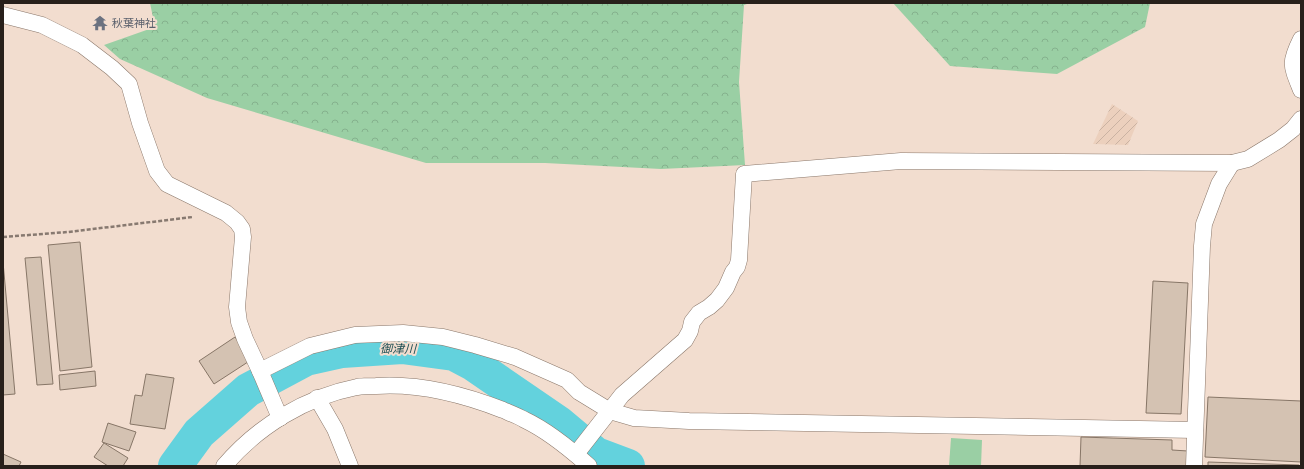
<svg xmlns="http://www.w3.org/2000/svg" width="1304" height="469" font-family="Arial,'Noto Sans JP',sans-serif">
<defs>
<pattern id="industrial-furrows" width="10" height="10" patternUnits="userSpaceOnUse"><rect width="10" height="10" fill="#ecd0bd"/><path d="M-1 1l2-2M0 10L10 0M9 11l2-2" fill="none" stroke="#cab2a2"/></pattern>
<pattern id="forest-crowns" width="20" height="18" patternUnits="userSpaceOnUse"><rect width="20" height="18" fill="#9acfa4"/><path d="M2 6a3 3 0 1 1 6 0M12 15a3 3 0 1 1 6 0" fill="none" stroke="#85b18d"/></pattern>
</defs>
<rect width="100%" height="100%" fill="#f2ddcf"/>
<polygon fill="url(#industrial-furrows)" points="1112,104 1138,121 1128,145 1093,144"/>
<polygon fill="#9acfa4" points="951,438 982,440 981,466 949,466"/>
<g fill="url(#forest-crowns)">
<polygon points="150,3 750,3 744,5 739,82 745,165 661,169 545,163 426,163 207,98 120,59 104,45 155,27"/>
<polygon points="893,3 1150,3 1145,27 1057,74 950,66"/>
</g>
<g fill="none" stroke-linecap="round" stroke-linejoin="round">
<polyline stroke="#63d2dd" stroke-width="34" points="175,466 199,433 248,390 306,359 342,351 402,347 454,354 473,364 559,423 596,454 628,466"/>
</g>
<g fill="#d4c2b2" stroke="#877667">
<polygon points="80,242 92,367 60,371 48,245"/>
<polygon points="41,257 53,384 37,385 25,258"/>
<polygon points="3,262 15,394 3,395"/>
<polygon points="1153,281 1188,283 1181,414 1146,413"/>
<polygon points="235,337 251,360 214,384 199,361"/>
<polygon points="95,371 96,386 60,390 59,375"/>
<polygon points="146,374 174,378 165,429 130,424 135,395 142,396"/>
<polygon points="1208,397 1301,401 1301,462 1205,457"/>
<polygon points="108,423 136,432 129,451 102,442"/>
<polygon points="1081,437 1172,440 1172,450 1188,451 1188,466 1080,466"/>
<polygon points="104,443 128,458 123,466 108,466 94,457"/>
<polygon points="3,454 21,462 19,466 3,466"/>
<polygon points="1208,462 1299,465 1299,466 1208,466"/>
</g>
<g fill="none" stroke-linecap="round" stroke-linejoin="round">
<g stroke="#8a776a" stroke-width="17">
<g id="street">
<polyline points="3,15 42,25 82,45 112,68 129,84 140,123 157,171 167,184 226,213 237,222 242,229 243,237 237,307 239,322 245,339 260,371 280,418"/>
<path d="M1301 39C1289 63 1291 65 1301 90"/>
<polyline points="260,371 310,346 355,335 403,333 443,337 475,345 515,357 567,380 579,392 610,411 634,418 689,421 1195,430"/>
<polyline points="317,398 335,429 350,466"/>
<polyline points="576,454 622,395 685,340 690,331 692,322 699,313 709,307 717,300 726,288 733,272 737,267 739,260 744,174 901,161 1232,163 1248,159 1279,140 1293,129 1301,119"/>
<path d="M224 466C258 426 306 397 357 387 363 386 370 386 376 386 420 383 462 394 503 410 510 413 518 416 525 420 548 431 570 449 589 466"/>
<polyline points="1194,466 1202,246 1204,224 1219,184 1232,163"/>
</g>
</g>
<polyline stroke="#877970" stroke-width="2.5" stroke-dasharray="4 2" stroke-linecap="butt" points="3,237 68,232 193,217"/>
<use href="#street" stroke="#fff" stroke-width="16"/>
</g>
<defs>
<g id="temple-bare" transform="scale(1.2)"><path d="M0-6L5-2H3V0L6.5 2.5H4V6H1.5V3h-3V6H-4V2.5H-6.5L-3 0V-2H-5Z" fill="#6b7280" stroke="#f2ddcf" stroke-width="2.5" paint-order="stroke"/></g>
</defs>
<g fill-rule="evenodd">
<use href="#temple-bare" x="100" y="23"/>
</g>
<g text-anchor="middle" stroke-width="4" stroke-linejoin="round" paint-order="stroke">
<g font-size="11" fill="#5b616d" stroke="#f2ddcf" text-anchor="start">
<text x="112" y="27">秋葉神社</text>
</g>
<g font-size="12" font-style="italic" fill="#1d4e53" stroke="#f2ddcf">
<text transform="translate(398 349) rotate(1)" y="4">御津川</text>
</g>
</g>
<rect width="1304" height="469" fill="none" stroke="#28201b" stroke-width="8"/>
</svg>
